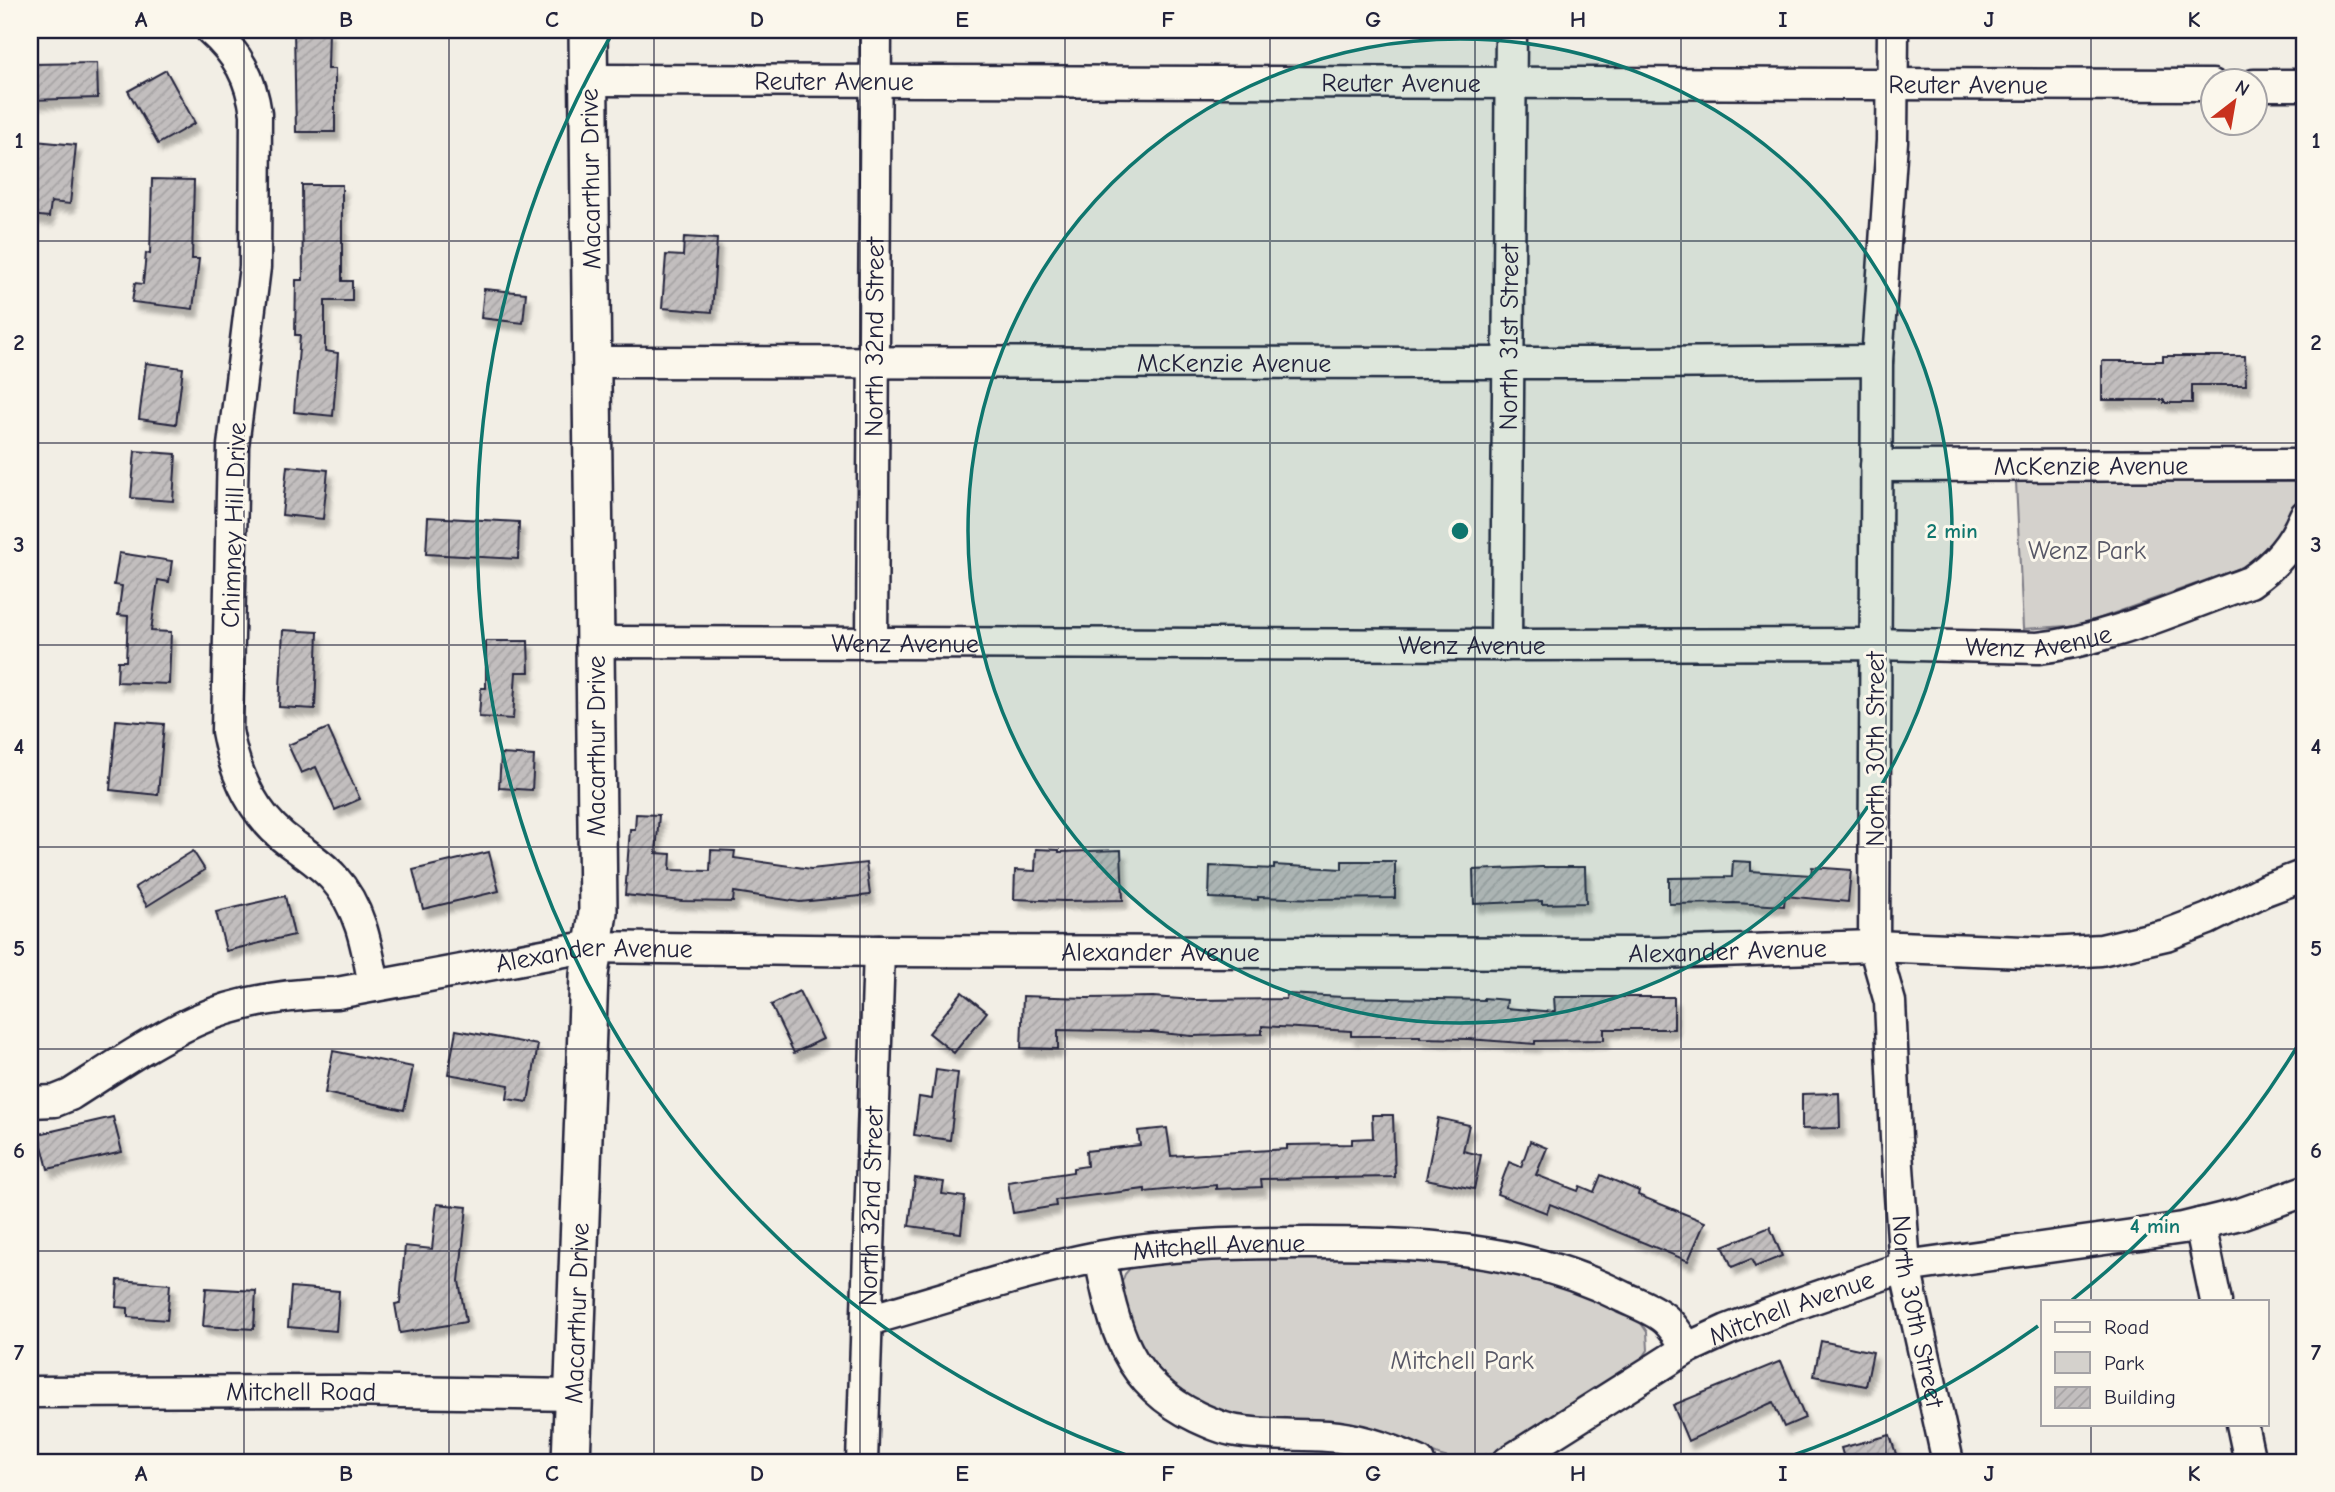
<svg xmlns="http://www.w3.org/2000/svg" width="2335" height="1492" font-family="'Comic Neue',sans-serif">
<defs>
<pattern id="building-hatch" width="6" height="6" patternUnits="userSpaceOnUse" patternTransform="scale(1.75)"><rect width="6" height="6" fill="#c2bebe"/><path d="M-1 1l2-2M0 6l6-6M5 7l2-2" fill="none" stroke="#a6a3a4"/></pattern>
<filter id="shadow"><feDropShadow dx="4.5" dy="8" stdDeviation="2" flood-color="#0004"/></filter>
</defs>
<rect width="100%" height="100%" fill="#f2eee5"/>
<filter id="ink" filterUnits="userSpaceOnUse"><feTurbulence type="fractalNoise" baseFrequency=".0143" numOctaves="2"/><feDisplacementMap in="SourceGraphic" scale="14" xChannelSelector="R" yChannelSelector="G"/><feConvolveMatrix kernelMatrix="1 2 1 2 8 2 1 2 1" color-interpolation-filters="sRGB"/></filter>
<g filter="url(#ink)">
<g fill="#d4d1cc" stroke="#7b7a84" stroke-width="2">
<polygon points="2016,482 2304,482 2302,515 2252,564 2081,625 2023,629"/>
<polygon points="1384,1250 1527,1273 1613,1305 1638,1319 1647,1332 1648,1350 1638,1365 1493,1453 1459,1461 1438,1455 1399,1437 1348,1426 1263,1418 1213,1411 1175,1390 1132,1334 1118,1292 1125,1274 1132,1266 1272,1253"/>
</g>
<g fill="url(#building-hatch)" stroke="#22223b" stroke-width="2" filter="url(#shadow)">
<polygon points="294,30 329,30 328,69 335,69 335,132 296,132"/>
<polygon points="97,63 98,98 30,100 30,64"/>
<polygon points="166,70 195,123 158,144 128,91"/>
<polygon points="35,141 76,145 70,204 51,202 49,217 30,215"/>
<polygon points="152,179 194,180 192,259 199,259 193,309 132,302 135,283 143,284 146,253 150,254"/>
<polygon points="302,185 342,185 342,281 352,281 352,301 325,301 325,351 338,353 333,416 294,412 300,335 295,335 296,280 303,280"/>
<polygon points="684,237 717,239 712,312 662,308 666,255 683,256"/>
<polygon points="484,289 526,293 523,323 481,318"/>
<polygon points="2163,356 2245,356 2246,385 2192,385 2192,403 2164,403 2164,400 2102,400 2102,361 2163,361"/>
<polygon points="146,363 183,368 176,424 139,419"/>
<polygon points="135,451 176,454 173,501 131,498"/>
<polygon points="287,466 328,470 323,519 282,515"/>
<polygon points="428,517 519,522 518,559 426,554"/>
<polygon points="119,553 172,561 169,582 158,580 151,631 171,632 169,684 117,682 118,661 126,661 128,616 118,615 122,586 114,585"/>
<polygon points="283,630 318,632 315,709 279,707"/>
<polygon points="486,641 528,641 529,672 516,672 513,719 479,717 481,688 486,688"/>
<polygon points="116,720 164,724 158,795 110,790"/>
<polygon points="328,728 360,799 335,810 316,767 301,773 288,745"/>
<polygon points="501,754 534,756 532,790 499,788"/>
<polygon points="636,814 659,815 656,853 671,854 670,870 710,871 711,850 735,851 734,858 811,869 866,863 870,895 800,902 734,892 733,902 682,901 625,895 630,829 635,829"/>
<polygon points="1036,849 1059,850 1059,852 1121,850 1123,900 1065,901 1014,899 1015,870 1035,871"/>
<polygon points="193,851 205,870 147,906 135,887"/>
<polygon points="489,852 499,891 423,909 413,870"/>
<polygon points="1342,861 1395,861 1395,898 1320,899 1258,897 1258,900 1209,898 1210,866 1274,869 1274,865 1342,869"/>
<polygon points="1733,861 1751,862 1751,871 1811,875 1812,867 1851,870 1848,902 1785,896 1784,906 1735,903 1669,904 1669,878 1732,877"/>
<polygon points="1541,867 1585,867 1586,903 1542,904 1542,901 1474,904 1473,870"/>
<polygon points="285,896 294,935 226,951 216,912"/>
<polygon points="799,991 823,1039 794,1053 771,1005"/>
<polygon points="962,992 987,1012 954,1053 929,1033"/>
<polygon points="1287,994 1343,997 1484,1000 1484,998 1507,1000 1506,1008 1555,1012 1554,997 1674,997 1674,1029 1604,1029 1604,1040 1535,1041 1535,1044 1468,1039 1420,1038 1420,1036 1351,1036 1351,1031 1262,1026 1262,1034 1192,1036 1151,1032 1058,1030 1058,1049 1021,1048 1023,996 1087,998 1153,997 1194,1000 1286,999"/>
<polygon points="456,1030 538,1045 528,1102 507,1099 509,1085 448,1074"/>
<polygon points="333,1051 413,1067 404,1110 325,1093"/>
<polygon points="936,1070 958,1073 950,1140 914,1135 919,1097 932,1099"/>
<polygon points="1839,1093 1840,1128 1802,1129 1802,1094"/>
<polygon points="1372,1115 1393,1115 1395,1177 1261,1179 1262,1187 1216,1189 1216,1185 1145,1192 1145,1189 1055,1200 1056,1206 1013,1213 1008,1182 1073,1172 1073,1168 1087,1166 1086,1151 1140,1145 1138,1131 1167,1128 1171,1156 1287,1149 1287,1145 1352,1144 1352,1139 1373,1138"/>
<polygon points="113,1117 122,1152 48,1169 39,1134"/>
<polygon points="1438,1118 1469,1125 1463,1151 1481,1155 1474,1189 1426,1179"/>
<polygon points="1530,1141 1547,1148 1536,1175 1578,1191 1580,1186 1594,1192 1601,1175 1639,1191 1638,1195 1705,1222 1688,1261 1550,1204 1547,1213 1497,1194 1509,1162 1521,1167"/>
<polygon points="915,1178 944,1182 942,1194 965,1197 961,1233 909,1226"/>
<polygon points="437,1204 467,1207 459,1281 466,1322 400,1333 395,1304 400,1303 405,1246 432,1249"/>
<polygon points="1770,1227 1782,1256 1755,1267 1751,1259 1732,1267 1723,1246"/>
<polygon points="118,1280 170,1284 167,1320 128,1317 128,1308 116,1307"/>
<polygon points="291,1287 339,1291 336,1331 288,1327"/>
<polygon points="206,1288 256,1291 254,1329 203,1326"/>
<polygon points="1821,1341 1873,1352 1866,1386 1814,1376"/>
<polygon points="1781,1361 1805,1418 1784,1427 1773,1402 1688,1441 1673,1405"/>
<polygon points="1890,1435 1896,1454 1877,1459 1878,1462 1845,1462 1841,1448"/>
</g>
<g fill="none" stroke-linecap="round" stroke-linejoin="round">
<g stroke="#22223b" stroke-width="35">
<g id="minor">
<path d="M211 30C238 54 251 78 256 114L255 267 233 446 227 731C235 775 254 817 292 844 306 854 321 864 333 877 361 908 367 947 374 986"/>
<path id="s1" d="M1893 30 1892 141 1877 361 1874 946 1890 1002 1896 1138 1905 1267 1948 1462"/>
<path id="s2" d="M589 80 2212 85"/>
<polyline points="2254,85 2305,85"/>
<path id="s3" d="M592 362 1638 363 1877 361"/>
<path id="s4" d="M1876 466 2305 465"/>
<path id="s5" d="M595 642 1506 645 1875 644 2038 648C2110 640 2182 606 2250 582 2276 564 2293 545 2305 516"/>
<path id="s6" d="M872 643 876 30"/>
<path id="s7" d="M1506 645 1511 30"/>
<path id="s8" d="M30 1102 55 1101 70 1095C111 1069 151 1041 195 1021 239 1001 289 994 337 993L586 947 879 951 1658 953 1874 946 2049 953 2101 950 2166 935 2208 919 2265 890 2305 875"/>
<polyline points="2200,1224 2216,1301"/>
<path d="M1100 1257C1114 1328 1126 1383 1197 1417 1210 1423 1223 1429 1237 1431 1267 1436 1298 1434 1328 1436 1360 1438 1390 1449 1419 1462"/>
<path id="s9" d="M868 1320C945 1299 1020 1272 1098 1257 1167 1244 1238 1243 1309 1243 1419 1243 1523 1246 1623 1297 1636 1303 1650 1308 1661 1316 1672 1323 1680 1338 1688 1348"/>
<path id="s10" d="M30 1392 339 1391 574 1395"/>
<polyline points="2242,1424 2250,1462"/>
<path id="s11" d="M862 1462 879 951"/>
<path id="s12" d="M1508 1462 1688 1348 1727 1330 1782 1309 1905 1267 2183 1228 2240 1214 2305 1191"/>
</g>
</g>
<g stroke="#22223b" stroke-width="42">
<g id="major">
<path id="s13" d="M571 1462 589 975 598 912 588 30"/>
</g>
</g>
<use href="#minor" stroke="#fbf7ec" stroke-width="30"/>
<use href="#major" stroke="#fbf7ec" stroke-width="37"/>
</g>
</g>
<path fill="none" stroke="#22223b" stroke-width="2" stroke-opacity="0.55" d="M244 30V1462M449 30V1462M654 30V1462M860 30V1462M1065 30V1462M1270 30V1462M1475 30V1462M1681 30V1462M1886 30V1462M2091 30V1301M30 241H2305M30 443H2305M30 645H2305M30 847H2305M30 1049H2305M30 1251H2305M2091 1424V1462"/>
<circle cx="1460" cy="531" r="492" fill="#0f766e" fill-opacity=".12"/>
<g fill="none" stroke="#0f766e" stroke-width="3.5">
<circle cx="1460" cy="531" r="492"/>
<path d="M2303 1037A983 983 0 0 1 2072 1300M2038 1326A983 983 0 0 1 1780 1460M1140 1460A983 983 0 0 1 613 32"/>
</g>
<g text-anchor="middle" stroke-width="6" stroke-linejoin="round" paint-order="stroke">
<g font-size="26" fill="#22223b" stroke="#fbf7ec">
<text dy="9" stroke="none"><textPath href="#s2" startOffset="245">Reuter Avenue</textPath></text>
<text dy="9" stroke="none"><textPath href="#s2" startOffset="812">Reuter Avenue</textPath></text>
<text dy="9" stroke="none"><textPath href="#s2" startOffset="1379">Reuter Avenue</textPath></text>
<text transform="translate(590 179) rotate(-91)" y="9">Macarthur Drive</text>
<text dy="9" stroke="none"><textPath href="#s6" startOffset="306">North 32nd Street</textPath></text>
<text dy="9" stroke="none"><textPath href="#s7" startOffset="308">North 31st Street</textPath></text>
<text dy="9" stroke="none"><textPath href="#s3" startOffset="642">McKenzie Avenue</textPath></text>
<text dy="9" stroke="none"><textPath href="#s4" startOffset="215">McKenzie Avenue</textPath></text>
<text transform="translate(233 525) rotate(-88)" y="9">Chimney Hill Drive</text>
<text dy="9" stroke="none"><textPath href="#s5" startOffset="1444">Wenz Avenue</textPath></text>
<text dy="9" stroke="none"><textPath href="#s5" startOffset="310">Wenz Avenue</textPath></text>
<text dy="9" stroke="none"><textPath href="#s5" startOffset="877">Wenz Avenue</textPath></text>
<text transform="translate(596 746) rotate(-90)" y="9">Macarthur Drive</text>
<text transform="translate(1875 749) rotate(-90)" y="9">North 30th Street</text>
<text dy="9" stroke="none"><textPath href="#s8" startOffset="1727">Alexander Avenue</textPath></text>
<text dy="9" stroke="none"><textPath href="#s8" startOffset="1160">Alexander Avenue</textPath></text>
<text dy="9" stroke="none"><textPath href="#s8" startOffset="593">Alexander Avenue</textPath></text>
<text dy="9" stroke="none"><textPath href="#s11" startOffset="256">North 32nd Street</textPath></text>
<text dy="9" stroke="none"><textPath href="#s9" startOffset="360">Mitchell Avenue</textPath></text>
<text dy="9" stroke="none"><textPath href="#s12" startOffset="324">Mitchell Avenue</textPath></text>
<text dy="9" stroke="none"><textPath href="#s1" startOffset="1286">North 30th Street</textPath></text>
<text dy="9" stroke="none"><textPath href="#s13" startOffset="149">Macarthur Drive</textPath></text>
<text dy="9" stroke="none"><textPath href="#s10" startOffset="271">Mitchell Road</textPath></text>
</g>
<g font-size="26" fill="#575766" stroke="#fbf7ec">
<text x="2087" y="559">Wenz Park</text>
<text x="1462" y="1369">Mitchell Park</text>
</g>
</g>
<circle cx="1460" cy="531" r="10" fill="#0f766e" stroke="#fbf7ec" stroke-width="3.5"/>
<g font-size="21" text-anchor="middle" font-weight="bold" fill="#0f766e" stroke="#fbf7ec" stroke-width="6" stroke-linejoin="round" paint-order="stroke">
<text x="1952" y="538">2 min</text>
<text x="2155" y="1233">4 min</text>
</g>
<rect width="2335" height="1492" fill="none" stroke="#fbf7ec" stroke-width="77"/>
<rect x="2041" y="1300" width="228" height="126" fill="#fbf7ec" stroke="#a4a2a5" stroke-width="2"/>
<rect x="2055" y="1322" width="35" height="10" fill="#fbf7ec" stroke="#a4a2a5" stroke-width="2"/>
<text x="2104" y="1334" font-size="21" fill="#22223b">Road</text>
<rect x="2055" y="1352" width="35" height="21" fill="#d4d1cc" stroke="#a4a2a5" stroke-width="2"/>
<text x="2104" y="1370" font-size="21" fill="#22223b">Park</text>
<rect x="2055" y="1387" width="35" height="21" fill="url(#building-hatch)" stroke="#a4a2a5" stroke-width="2"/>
<text x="2104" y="1404" font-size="21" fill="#22223b">Building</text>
<g transform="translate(2234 102) rotate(31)"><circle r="33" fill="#fbf7ec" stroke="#a4a2a5" stroke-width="2"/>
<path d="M0-5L12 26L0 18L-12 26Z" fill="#c8321e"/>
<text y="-10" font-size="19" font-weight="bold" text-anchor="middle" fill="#22223b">N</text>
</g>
<rect x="38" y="38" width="2258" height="1416" fill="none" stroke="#22223b" stroke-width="2.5"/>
<g font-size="23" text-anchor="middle" font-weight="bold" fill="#22223b">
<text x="141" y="27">A</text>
<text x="346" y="27">B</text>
<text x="552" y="27">C</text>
<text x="757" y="27">D</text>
<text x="962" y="27">E</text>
<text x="1168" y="27">F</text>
<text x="1373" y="27">G</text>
<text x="1578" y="27">H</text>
<text x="1783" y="27">I</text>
<text x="1989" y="27">J</text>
<text x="2194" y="27">K</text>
<text x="19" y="148">1</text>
<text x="2316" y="148">1</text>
<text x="19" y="350">2</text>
<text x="2316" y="350">2</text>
<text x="19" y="552">3</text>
<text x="2316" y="552">3</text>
<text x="19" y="754">4</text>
<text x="2316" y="754">4</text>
<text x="19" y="956">5</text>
<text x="2316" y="956">5</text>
<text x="19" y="1158">6</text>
<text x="2316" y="1158">6</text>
<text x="19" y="1360">7</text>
<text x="2316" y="1360">7</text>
<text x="141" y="1481">A</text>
<text x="346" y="1481">B</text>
<text x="552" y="1481">C</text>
<text x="757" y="1481">D</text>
<text x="962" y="1481">E</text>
<text x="1168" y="1481">F</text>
<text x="1373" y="1481">G</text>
<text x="1578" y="1481">H</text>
<text x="1783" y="1481">I</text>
<text x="1989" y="1481">J</text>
<text x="2194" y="1481">K</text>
</g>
</svg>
